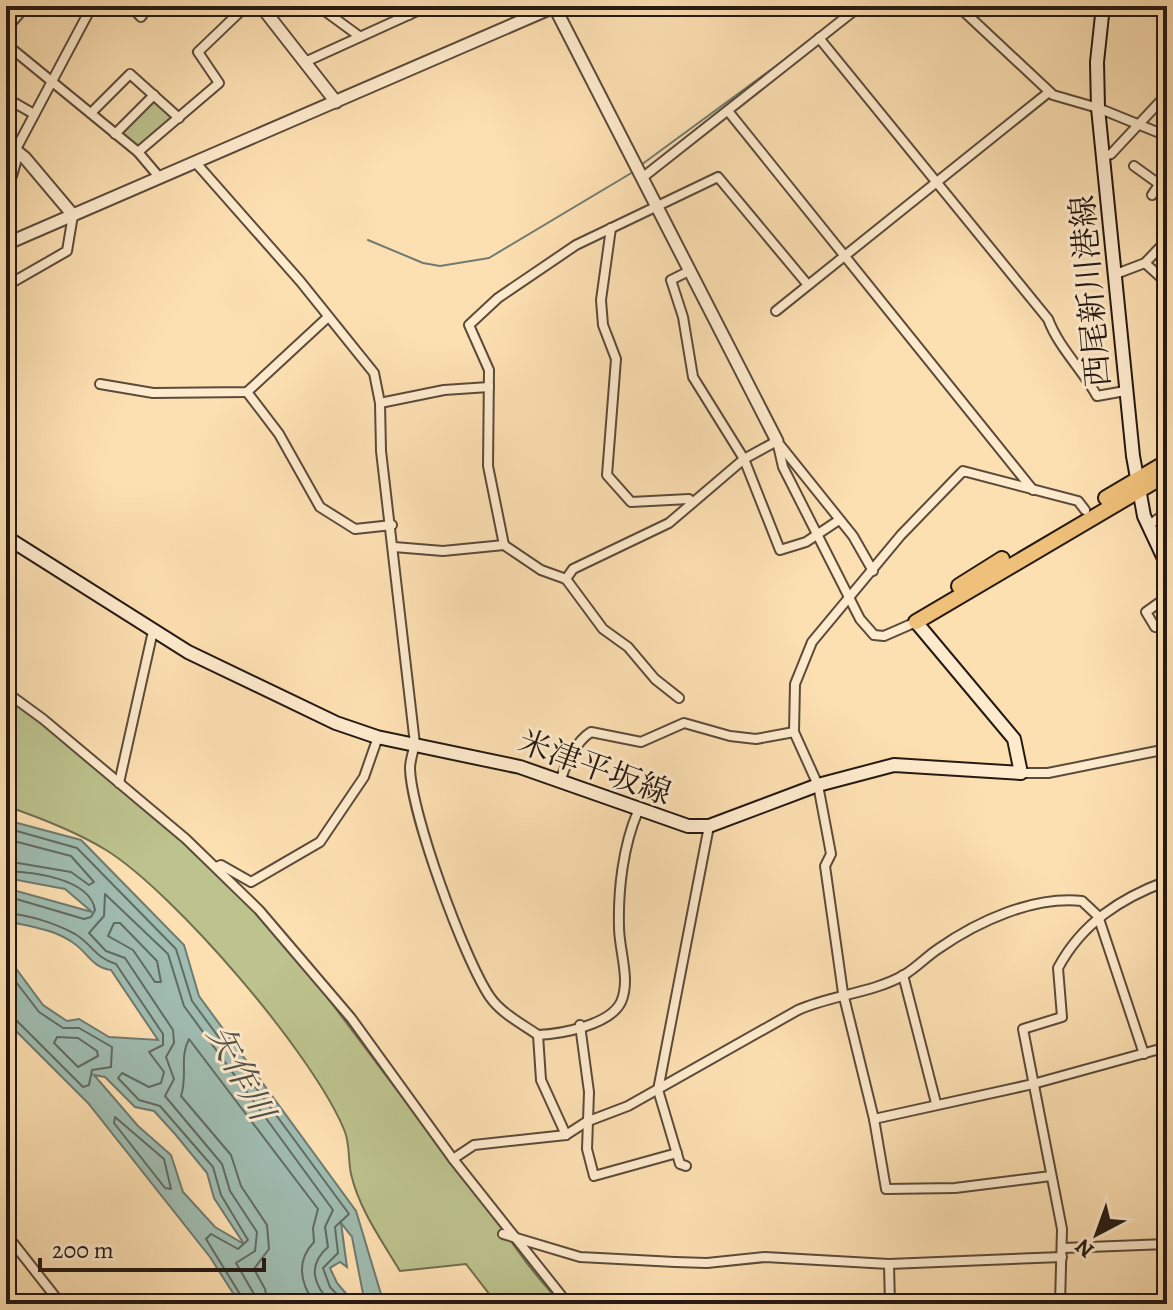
<svg xmlns="http://www.w3.org/2000/svg" width="1173" height="1310" font-family="Alegreya,'Noto Serif JP',serif">
<rect width="100%" height="100%" fill="#fde0b2"/>
<filter id="stains"><feTurbulence type="fractalNoise" baseFrequency=".0025" numOctaves="4"/><feColorMatrix values="0 0 0 0 .2 0 0 0 0 .09 0 0 0 0 .02 0 0 0 .5 -.17"/></filter>
<radialGradient id="worn" r=".72"><stop offset=".6" stop-color="#630" stop-opacity="0"/><stop offset="1" stop-color="#630" stop-opacity=".3"/></radialGradient>
<g fill="#bdc38e" stroke="#716e50" stroke-width="2">
<polygon points="154,101 172,117 137,147 120,133"/>
<path d="M6 696C87 752 181 833 250 905 324 984 383 1078 453 1161 490 1207 519 1260 562 1304H497L466 1264 400 1271C382 1241 359 1209 351 1174 348 1160 350 1145 345 1132 316 1057 174 892 106 850 75 831 41 818 6 806Z"/>
</g>
<path fill="#a0bdb1" stroke="#6f7b72" stroke-width="2" fill-rule="evenodd" d="M6 820 81 840 184 945 199 996 356 1211 384 1304H365L352 1237 341 1223 347 1267 340 1262 330 1268 337 1283 355 1304H240L210 1257 88 1103 6 1021V955L43 1005 67 1021 79 1019 109 1037 158 1040 111 970C91 967 88 952 72 942 53 929 28 926 6 921V888L92 912 65 889 6 878ZM94 1075 105 1077 135 1107 154 1111 175 1134 207 1173 214 1198 244 1244 215 1227 183 1192 171 1155 138 1126Z"/>
<g fill="none" stroke-linecap="round" stroke-linejoin="round">
<g stroke="#626b62" stroke-width="2">
<polyline points="6,828 77,848 176,949 192,1001 349,1214 335,1227 338,1253 323,1268 330,1287 346,1304"/>
<polyline points="6,839 71,856 94,882 89,885 71,872 6,861"/>
<path d="M6 871C32 872 90 878 95 910L91 917 84 919 6 896"/>
<path d="M6 913C29 915 55 923 75 934 92 944 94 957 116 964L163 1034V1045L149 1052 164 1072 161 1083 149 1087 122 1073 118 1078 139 1100 160 1106 213 1167 221 1195 248 1240 238 1249 211 1234 206 1239 246 1304"/>
<polygon points="114,923 120,923 157,961 161,982 155,982 133,950 108,936"/>
<polyline points="6,969 39,1012 63,1028 79,1028 112,1047 111,1067 92,1070 89,1085 83,1087 15,1019 6,1016"/>
<polygon points="57,1037 78,1038 97,1051 98,1056 78,1067 54,1043"/>
<polygon points="115,1117 164,1159 171,1189 165,1188 114,1123"/>
<path d="M256 1304 254 1294 236 1263 255 1251 257 1232 230 1191 222 1164 165 1096 174 1079 166 1057 174 1043 173 1030 125 958 106 951 89 933 104 916 105 894 168 954 184 1006 333 1210 325 1227 328 1247C307 1265 313 1285 332 1304"/>
<path d="M268 1304 265 1289 254 1269 269 1249 267 1225 241 1186 231 1155 181 1096C188 1075 179 1058 189 1039L318 1209 313 1228 314 1242C296 1261 300 1283 315 1304"/>
</g>
<g stroke="#6f7b72" stroke-width="2">
<polyline points="641,165 810,41"/>
<polyline points="368,240 423,263 440,266 489,258 633,172"/>
</g>
<g stroke="#5b4b3b" stroke-width="12">
<g id="minor">
<polyline points="130,6 141,17 149,6"/>
<polyline points="318,6 359,36"/>
<polyline points="397,6 409,15"/>
<polyline points="958,6 1053,95 1098,108 1167,136"/>
<polyline points="6,29 26,6"/>
<path d="M819 38 1048 319C1059 348 1082 369 1097 396L1125 391"/>
<polyline points="6,44 138,152 160,178"/>
<polyline points="305,62 428,6"/>
<polyline points="6,98 34,114"/>
<polyline points="728,111 1033,490"/>
<polyline points="91,113 130,74 179,118"/>
<polyline points="115,134 154,95"/>
<polyline points="16,149 92,6"/>
<polyline points="138,152 219,83 198,52 246,6"/>
<polyline points="1105,156 1111,154 1167,94"/>
<path d="M196 163 300 281 374 373 380 403 381 451 415 744C413 752 410 761 410 768 411 813 464 959 490 997 501 1013 522 1024 538 1035 561 1034 610 1025 621 1002 631 980 619 950 619 927 618 890 623 846 638 811"/>
<polyline points="1134,166 1159,184"/>
<polyline points="6,178 12,176 19,152"/>
<polyline points="642,178 860,6"/>
<polyline points="1152,195 1167,173"/>
<polyline points="611,228 601,300 603,325 616,359 607,475 631,502 689,499 692,503"/>
<polyline points="1145,263 1167,283"/>
<polyline points="689,271 671,280 683,317 693,377 744,459 780,550 806,542 839,520"/>
<polyline points="1116,274 1145,263 1167,240"/>
<polyline points="6,286 67,251 73,215"/>
<polyline points="776,311 1049,92"/>
<polyline points="100,384 153,393 247,392 328,317"/>
<polyline points="247,392 279,434 320,507 355,529 392,525"/>
<polyline points="380,403 444,390 489,387"/>
<polyline points="777,441 783,467 860,619 874,635 884,636 916,622"/>
<polyline points="780,445 853,536 873,571"/>
<polyline points="1148,526 1167,512"/>
<polyline points="504,545 488,466 489,370 469,325 498,298 576,245 718,177 808,285"/>
<polyline points="394,547 443,551 504,545 541,570 566,579 573,569 669,523 744,459 777,441"/>
<polyline points="566,579 603,629 628,647 655,679 679,698"/>
<polyline points="1155,627 1146,612 1167,597"/>
<polyline points="6,692 43,719 186,839 259,910 351,1018 453,1159 568,1304"/>
<polyline points="1021,773 1048,773 1167,749"/>
<path d="M560 782C565 765 576 741 591 732L641 742 684 723 730 736 756 739 794 732"/>
<polyline points="119,783 153,631"/>
<polyline points="216,867 221,865 251,882 320,842 364,777 378,737"/>
<polyline points="903,975 936,1103"/>
<polyline points="580,1025 589,1092 587,1149 594,1176 677,1153"/>
<polyline points="538,1035 541,1080 566,1135"/>
<polyline points="874,1119 1033,1084 1167,1047"/>
<path d="M453 1159 474 1145 566 1135 586 1122 628 1106 798 1010C831 995 873 993 904 975 916 968 926 957 938 949 978 921 1033 896 1082 901L1098 916 1144 1054"/>
<polyline points="686,1166 680,1164 658,1090 709,826"/>
<polyline points="1051,1176 955,1188 886,1189 874,1119 843,993 825,866 831,854 818,785 794,732 795,684 812,642 901,535 963,471 1078,501 1085,510"/>
<polyline points="6,1234 61,1304"/>
<polyline points="503,1234 580,1257 675,1262 707,1263 765,1257 889,1264 1062,1257"/>
<polyline points="1063,1248 1167,1244"/>
<polyline points="889,1264 890,1304"/>
<path d="M1060 1304 1062 1229 1023 1029 1062 1017 1058 968C1082 923 1121 898 1167 881"/>
</g>
</g>
<g stroke="#5b4b3b" stroke-width="15">
<g id="tertiary">
<polyline points="261,6 336,102"/>
<polyline points="554,6 777,441"/>
<polyline points="6,143 25,158 73,215"/>
<polyline points="6,244 556,6"/>
</g>
</g>
<g stroke="#251913" stroke-width="16">
<g id="secondary">
<polyline points="1103,6 1097,62 1098,108 1133,456 1144,516 1167,565"/>
<polyline points="6,537 188,652 336,723 377,737 520,767 688,826 709,826 818,785 894,765 1021,773 1014,739 916,622"/>
</g>
</g>
<g stroke="#251913" stroke-width="18">
<g id="primary">
<polyline points="1106,498 1167,462"/>
<polyline points="959,586 1002,559"/>
<polyline points="916,622 1167,474"/>
</g>
</g>
<use href="#minor" stroke="#feebcd" stroke-width="8"/>
<use href="#tertiary" stroke="#feebcd" stroke-width="11"/>
<use href="#secondary" stroke="#feebcd" stroke-width="12"/>
<use href="#primary" stroke="#eec079" stroke-width="14"/>
</g>
<g text-anchor="middle" stroke-width="6" stroke-linejoin="round" paint-order="stroke">
<g font-size="32" fill="#251913" stroke="#feebcd">
<text transform="translate(1090 291) rotate(-95)" y="11">西尾新川港線</text>
<text transform="translate(595 767) rotate(20)" y="11">米津平坂線</text>
</g>
<g font-size="34" font-style="italic" fill="#50524a" stroke="#feebcd">
<text transform="translate(241 1072) rotate(62)" y="12">矢作川</text>
</g>
</g>
<rect width="1173" height="1310" fill="none" stroke="#fde0b2" stroke-width="32"/>
<rect x="8" y="8" width="1157" height="1294" fill="none" stroke="#251913" stroke-width="4"/>
<rect x="16" y="16" width="1141" height="1278" fill="none" stroke="#251913" stroke-width="2"/>
<g transform="translate(1097 1234) rotate(221)" stroke="#feebcd" stroke-width="6" paint-order="stroke">
<path d="M0-6L14 30L0 20L-14 30Z" fill="#251913"/>
<text y="-12" font-size="22" font-weight="bold" text-anchor="middle" fill="#251913">N</text>
</g>
<path d="M40 1258v12h224v-12" fill="none" stroke="#251913" stroke-width="4"/>
<text x="52" y="1258" font-size="24" fill="#251913" stroke="#feebcd" stroke-width="6" paint-order="stroke">200 m</text>
<rect width="100%" height="100%" filter="url(#stains)"/>
<rect width="100%" height="100%" fill="url(#worn)"/>
</svg>
